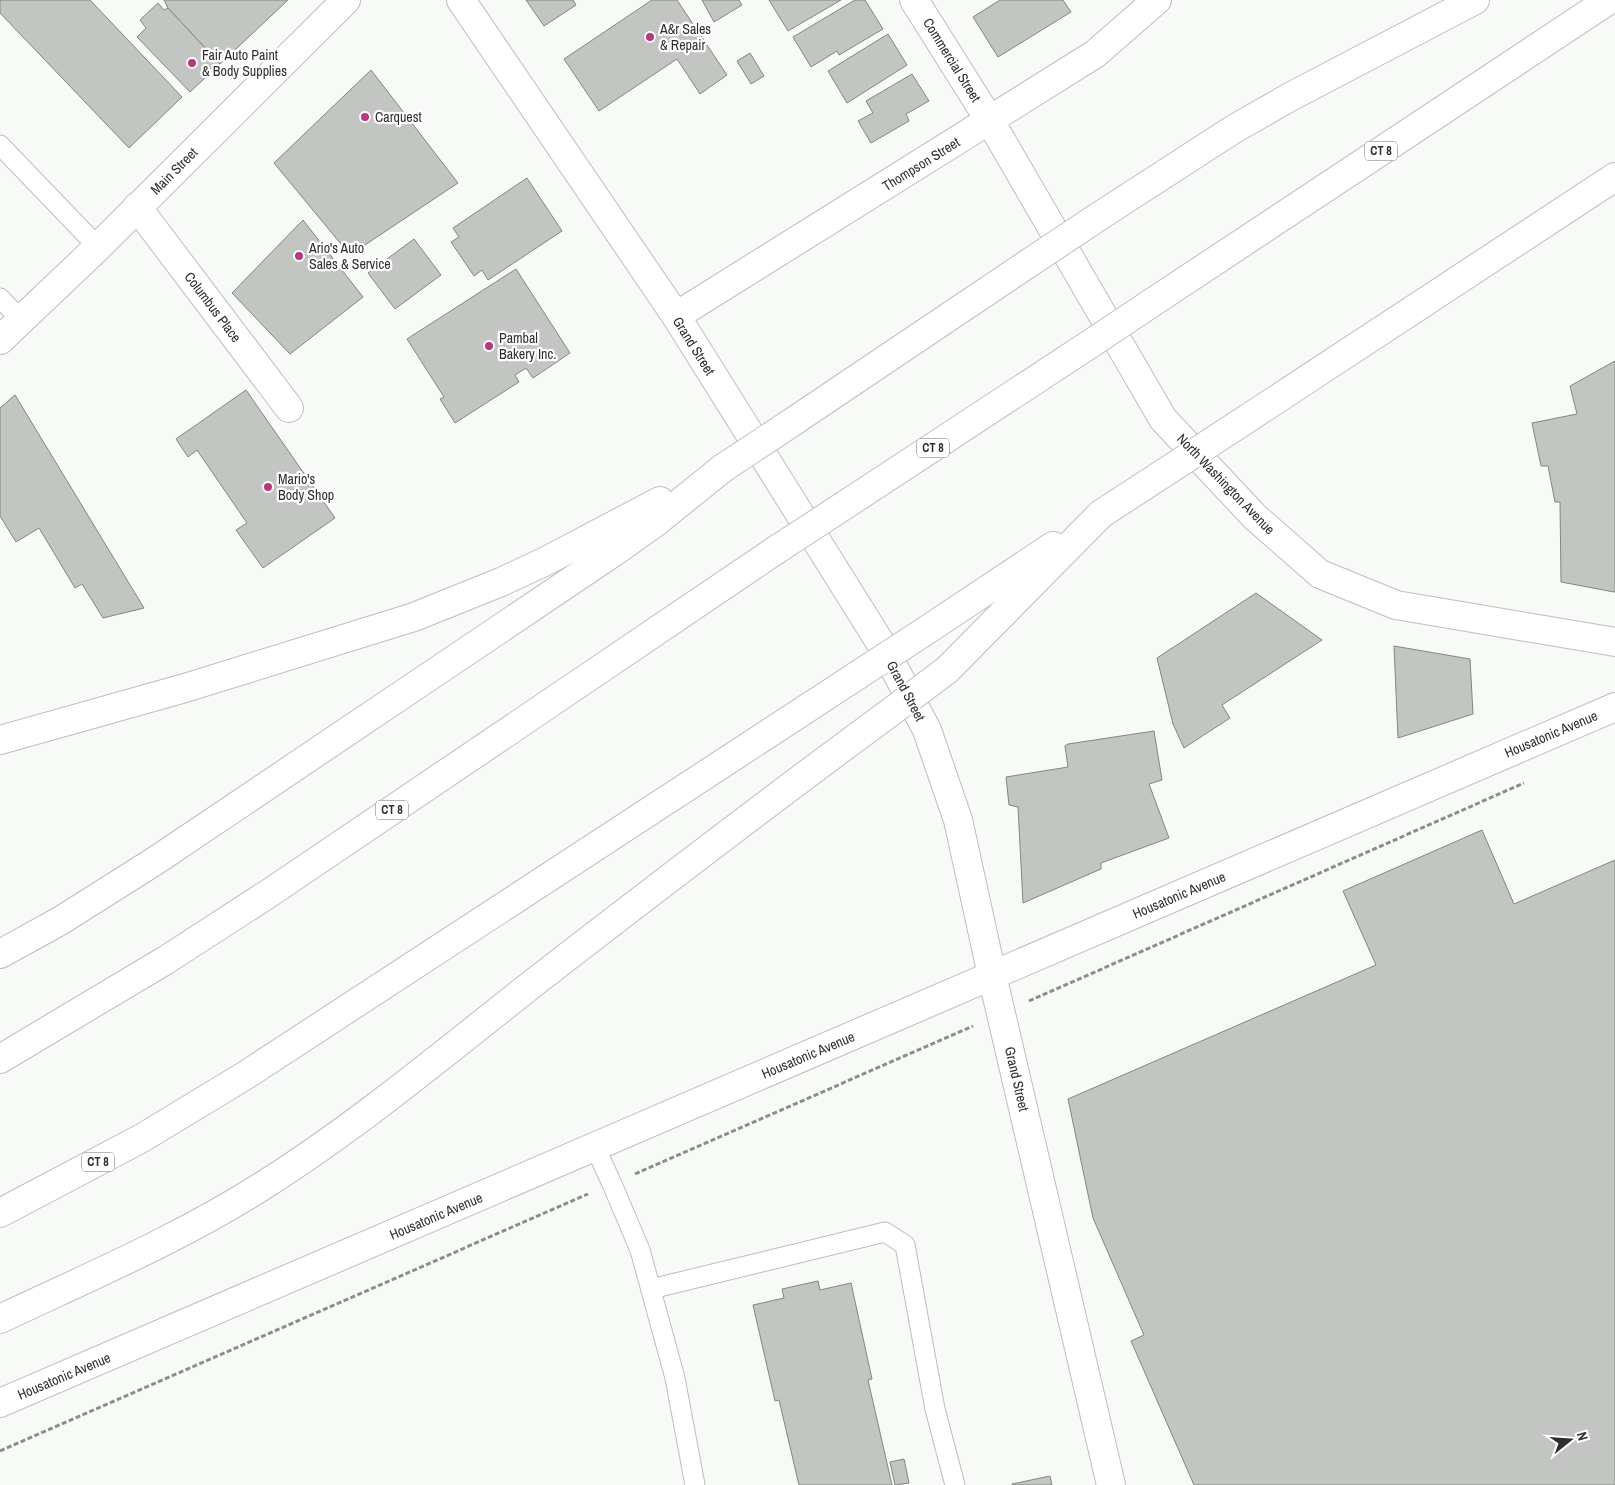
<svg xmlns="http://www.w3.org/2000/svg" width="1615" height="1485" font-family="'Archivo Narrow',sans-serif">
<rect width="100%" height="100%" fill="#f7faf6"/>
<g fill="#c2c5c1" stroke="#838682">
<polygon points="0,0 90,0 182,97 129,148 0,13"/>
<polygon points="164,0 288,0 220,64 168,8"/>
<polygon points="526,0 573,0 576,5 544,26"/>
<polygon points="652,0 677,0 727,75 700,94 677,59 599,111 564,59"/>
<polygon points="702,0 739,0 742,5 714,22"/>
<polygon points="769,0 841,0 788,31"/>
<polygon points="855,0 865,0 883,29 839,55 837,51 811,67 793,37"/>
<polygon points="1000,0 1063,0 1071,12 998,57 973,17"/>
<polygon points="158,3 164,10 168,8 220,64 190,92 137,37 146,28 140,20"/>
<polygon points="888,34 907,65 847,103 828,71"/>
<polygon points="750,53 764,76 751,84 737,61"/>
<polygon points="371,70 458,183 350,255 274,163"/>
<polygon points="912,74 929,101 906,114 909,121 871,143 858,121 873,113 866,101"/>
<polygon points="527,178 562,231 488,280 482,270 474,276 451,242 459,237 453,228"/>
<polygon points="303,220 363,297 290,354 232,293"/>
<polygon points="414,239 441,275 395,309 368,273"/>
<polygon points="516,269 570,353 533,378 526,368 515,375 519,382 455,423 440,399 444,397 407,339"/>
<polygon points="1615,361 1615,592 1614,592 1561,582 1560,502 1555,502 1548,466 1541,466 1532,423 1577,414 1570,386"/>
<polygon points="246,390 335,518 263,568 236,530 247,523 197,450 188,457 176,439"/>
<polygon points="15,395 144,608 103,618 82,584 75,588 39,528 16,542 0,516 0,408"/>
<polygon points="1256,593 1322,640 1222,705 1230,718 1184,748 1173,724 1157,658"/>
<polygon points="1394,646 1470,659 1473,714 1398,738"/>
<polygon points="1154,731 1162,780 1149,784 1169,838 1101,863 1101,869 1023,903 1018,807 1009,805 1006,777 1068,767 1065,746 1068,744"/>
<polygon points="1482,830 1514,904 1615,860 1615,1485 1194,1485 1131,1341 1144,1335 1093,1218 1068,1099 1376,965 1343,891"/>
<polygon points="818,1281 820,1290 851,1283 872,1379 868,1380 892,1485 799,1485 779,1400 775,1401 753,1305 784,1298 782,1289"/>
<polygon points="904,1459 909,1483 895,1485 890,1462"/>
<polygon points="1050,1476 1052,1485 1012,1485 1012,1484"/>
</g>
<g fill="none" stroke-linecap="round" stroke-linejoin="round">
<g stroke="#bcbfbb" stroke-width="21">
<g id="service">
<polyline points="0,145 98,247"/>
<polyline points="0,298 21,320"/>
<polyline points="595,1147 612,1184 640,1250 675,1378 695,1485"/>
<polyline points="651,1289 885,1232 905,1245 935,1409 955,1485"/>
</g>
</g>
<g stroke="#bcbfbb" stroke-width="30">
<g id="minor">
<polyline points="914,0 990,121 1163,419 1255,517 1320,574 1396,605 1615,642"/>
<polyline points="137,207 289,408"/>
<polyline points="676,316 1095,54 1157,0"/>
<polyline points="992,975 1111,1485"/>
</g>
</g>
<g stroke="#bcbfbb" stroke-width="30">
<polyline id="tertiary" points="461,0 676,316 883,647 927,730 958,820 992,975"/>
</g>
<g stroke="#bcbfbb" stroke-width="30">
<polyline id="secondary" points="0,1403 1615,707"/>
</g>
<g stroke="#bcbfbb" stroke-width="30">
<polyline id="primary" points="0,340 98,247 346,0"/>
</g>
<g stroke="#bcbfbb" stroke-width="30">
<g id="motorway">
<polyline points="1098,217 1234,129 1290,97 1475,0"/>
<polyline points="1153,302 1609,0"/>
<polyline points="791,423 1029,263"/>
<polyline points="1236,426 1615,177"/>
<polyline points="845,505 1084,348"/>
<polyline points="927,630 1053,546"/>
<polyline points="947,670 1101,514"/>
<polyline points="0,740 185,688 414,617 501,582 544,562 660,501"/>
<polyline points="0,954 60,921 155,861 611,554 656,522 723,468"/>
<polyline points="0,1059 166,960 271,892 776,550"/>
<polyline points="0,1213 142,1138 246,1075 858,675"/>
<path d="M0 1319C89 1277 181 1238 264 1185 360 1124 447 1051 536 981 651 892 767 803 884 717"/>
</g>
</g>
<g stroke="#8b8e8b" stroke-width="3" stroke-dasharray="5 2.5" stroke-linecap="butt">
<polyline points="1029,1001 1524,783"/>
<polyline points="635,1174 973,1026"/>
<polyline points="0,1451 588,1194"/>
</g>
<use href="#service" stroke="#fff" stroke-width="19"/>
<use href="#minor" stroke="#fff" stroke-width="28"/>
<use href="#tertiary" stroke="#fff" stroke-width="28"/>
<use href="#secondary" stroke="#fff" stroke-width="28"/>
<use href="#primary" stroke="#fff" stroke-width="28"/>
<use href="#motorway" stroke="#fff" stroke-width="28"/>
<g stroke="#bcbfbb" stroke-width="30" stroke-linecap="butt">
<g id="motorway-bridge">
<polyline points="1029,263 1098,217"/>
<polyline points="1084,348 1153,302"/>
<polyline points="723,468 791,423"/>
<polyline points="1101,514 1236,426"/>
<polyline points="776,550 845,505"/>
<polyline points="858,675 927,630"/>
<polyline points="884,717 947,670"/>
</g>
</g>
<use href="#motorway-bridge" stroke="#fff" stroke-width="28"/>
</g>
<g fill="#ba377e" stroke="#fff" stroke-width="2">
<circle cx="650" cy="37" r="5"/>
<circle cx="192" cy="63" r="5"/>
<circle cx="365" cy="117" r="5"/>
<circle cx="299" cy="256" r="5"/>
<circle cx="489" cy="346" r="5"/>
<circle cx="268" cy="487" r="5"/>
</g>
<g text-anchor="middle" stroke-width="4.5" stroke-linejoin="round" paint-order="stroke">
<g fill="#fff" stroke="#6d6e6d" stroke-width="1">
<rect x="1365" y="141.5" width="32" height="19" rx="4"/>
<rect x="917" y="438.5" width="32" height="19" rx="4"/>
<rect x="376" y="800.5" width="32" height="19" rx="4"/>
<rect x="82" y="1152.5" width="32" height="19" rx="4"/>
</g>
<g font-size="12" font-weight="bold" fill="#2e302e">
<text x="1381" y="155">CT 8</text>
<text x="933" y="452">CT 8</text>
<text x="392" y="814">CT 8</text>
<text x="98" y="1166">CT 8</text>
</g>
<g font-size="14" fill="#2e302e" stroke="#fff" text-anchor="start">
<text x="660" y="34">A&amp;r Sales<tspan x="660" dy="16">&amp; Repair</tspan></text>
<text x="202" y="60">Fair Auto Paint<tspan x="202" dy="16">&amp; Body Supplies</tspan></text>
<text x="375" y="122">Carquest</text>
<text x="309" y="253">Ario's Auto<tspan x="309" dy="16">Sales &amp; Service</tspan></text>
<text x="499" y="343">Pambal<tspan x="499" dy="16">Bakery Inc.</tspan></text>
<text x="278" y="484">Mario's<tspan x="278" dy="16">Body Shop</tspan></text>
</g>
<g font-size="14" fill="#2e302e" stroke="#fff">
<text transform="translate(952 60) rotate(58)" y="5">Commercial Street</text>
<text transform="translate(921 164) rotate(-32)" y="5">Thompson Street</text>
<text transform="translate(174 171) rotate(-45)" y="5">Main Street</text>
<text transform="translate(213 307) rotate(53)" y="5">Columbus Place</text>
<text transform="translate(694 346) rotate(58)" y="5">Grand Street</text>
<text transform="translate(1226 484) rotate(46)" y="5">North Washington Avenue</text>
<text transform="translate(906 691) rotate(62)" y="5">Grand Street</text>
<text transform="translate(1551 734) rotate(-23)" y="5">Housatonic Avenue</text>
<text transform="translate(1179 895) rotate(-23)" y="5">Housatonic Avenue</text>
<text transform="translate(808 1055) rotate(-23)" y="5">Housatonic Avenue</text>
<text transform="translate(1017 1079) rotate(77)" y="5">Grand Street</text>
<text transform="translate(436 1216) rotate(-23)" y="5">Housatonic Avenue</text>
<text transform="translate(64 1376) rotate(-23)" y="5">Housatonic Avenue</text>
</g>
</g>
<g transform="translate(1570 1440) rotate(73)" stroke="#ffffff" stroke-width="4" paint-order="stroke">
<path d="M0-4L9 19L0 12L-9 19Z" fill="#2e302e"/>
<text y="-8" font-size="14" font-weight="bold" text-anchor="middle" fill="#2e302e">N</text>
</g>
</svg>
